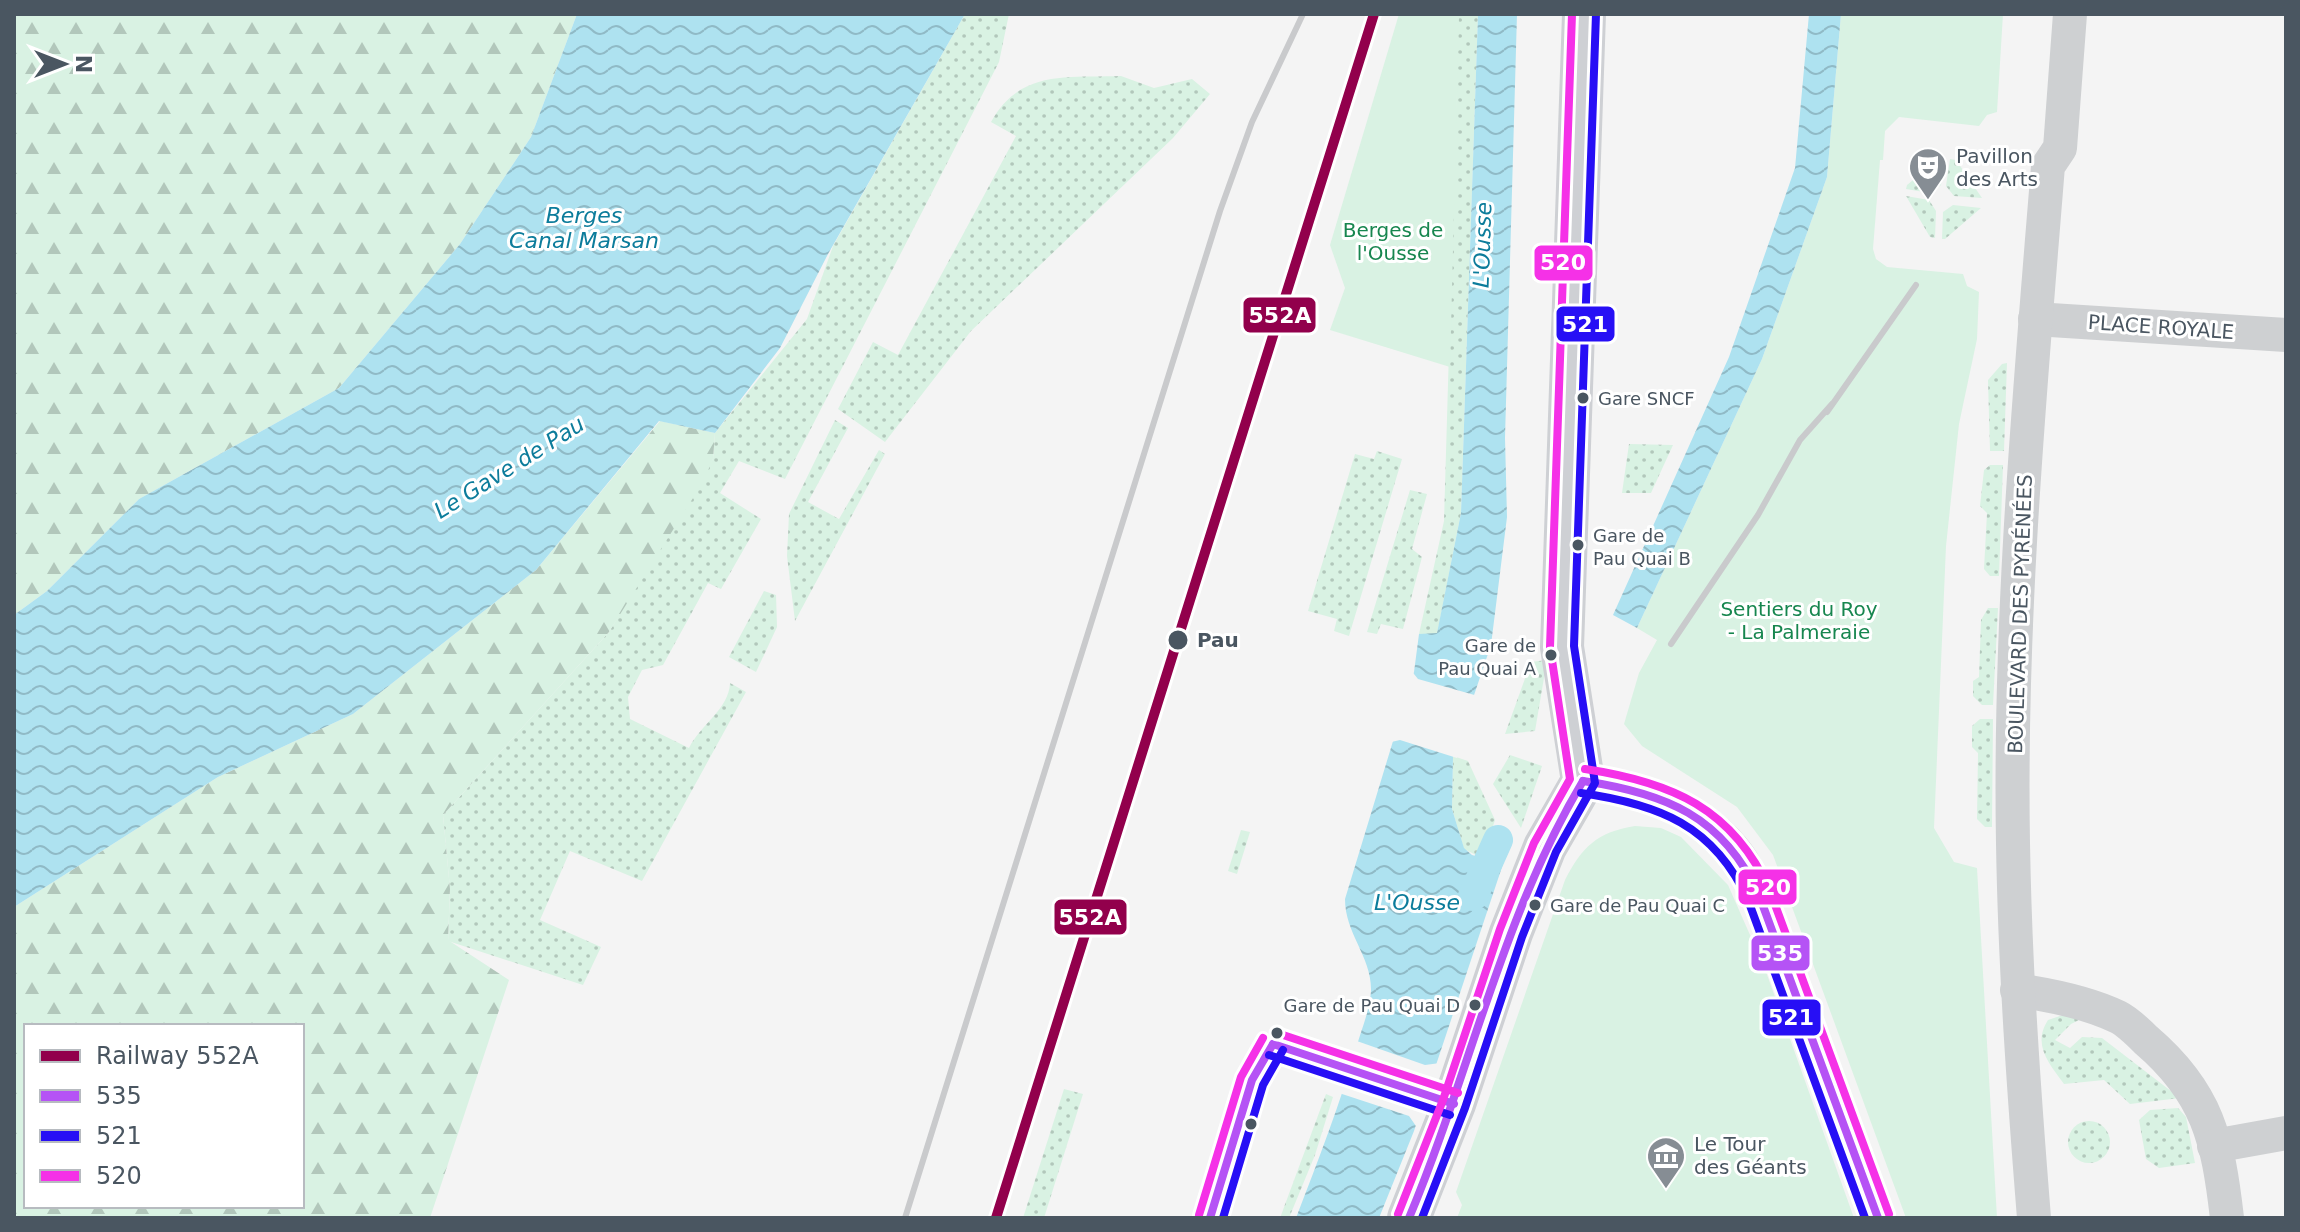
<svg xmlns="http://www.w3.org/2000/svg" width="2300" height="1232" font-family="'DejaVu Sans',sans-serif">
<defs>
<pattern id="grass-dots" width="8" height="8" patternUnits="userSpaceOnUse" patternTransform="scale(2)"><rect width="8" height="8" fill="#d9f2e3"/><path d="M2 2h.1M6 6h.1" fill="none" stroke="#b2c7bb" stroke-width="1.8" stroke-linecap="round"/></pattern>
<pattern id="forest-firs" width="22" height="20" patternUnits="userSpaceOnUse" patternTransform="scale(2)"><rect width="22" height="20" fill="#d9f2e3"/><path d="M5 1l3.5 6h-7zM16 11l3.5 6h-7z" fill="#b2c7bb"/></pattern>
<pattern id="water-waves" width="16" height="10" patternUnits="userSpaceOnUse" patternTransform="scale(2)"><rect width="16" height="10" fill="#aee2f0"/><path d="M0 5q4-4 8 0t8 0" fill="none" stroke="#90bac6"/></pattern>
</defs>
<rect width="100%" height="100%" fill="#f4f4f4"/>
<g fill="url(#grass-dots)">
<path d="M965 14H1009L999 62 785 479 739 461 720 493 761 519 721 589 708 583 663 665 642 670 628 697 630 719 689 748C701 724 729 709 730 683L746 692 642 881 570 851 540 920 601 947 583 985 448 941 450 889 443 815 609 632 713 459 715 433 807 319 833 246Z"/>
<polygon points="1452,14 1478,14 1461,513 1437,634 1419,634 1444,521 1457,76"/>
<path d="M1121 76 1154 88 1192 79 1210 94 1173 138 971 331 885 442 838 409 873 342 898 355 1016 136 991 122C1020 69 1068 78 1121 76Z"/>
<polygon points="1940,158 1945,159 1941,185 1930,193 1906,189 1907,185"/>
<polygon points="1950,159 1956,160 1982,198 1954,196 1946,186"/>
<polygon points="1906,196 1929,200 1936,211 1935,238 1930,237"/>
<polygon points="1953,205 1981,208 1945,239 1942,239 1943,212"/>
<polygon points="2007,363 2004,451 1990,451 1988,380 2002,364"/>
<polygon points="835,420 848,428 808,502 839,519 879,450 885,454 795,621 787,556 789,514"/>
<polygon points="1629,444 1673,445 1651,493 1622,493"/>
<polygon points="1377,451 1402,459 1349,636 1334,631 1337,619 1308,611 1355,454 1374,459"/>
<polygon points="1990,465 2003,465 1999,576 1990,576 1984,569 1987,513 1980,506 1984,470"/>
<polygon points="1410,490 1427,494 1412,549 1422,557 1403,629 1381,624 1377,634 1367,632"/>
<polygon points="764,591 776,595 777,627 756,672 729,657"/>
<polygon points="1988,608 1998,608 1993,705 1982,705 1973,696 1973,681 1979,677 1981,620"/>
<polygon points="1547,660 1535,731 1505,734 1531,662"/>
<polygon points="1980,719 1993,719 1992,827 1985,827 1977,819 1978,753 1972,747 1972,726"/>
<polygon points="1510,755 1542,766 1521,828 1493,784"/>
<polygon points="1453,756 1468,761 1495,820 1482,858 1464,849 1452,809"/>
<polygon points="1241,830 1250,832 1237,874 1228,871"/>
<path d="M2063 1015 2081 1019 2071 1024 2055 1040 2070 1048 2082 1037 2102 1038 2180 1098 2130 1104 2104 1080 2064 1084C2049 1063 2032 1045 2048 1020Z"/>
<polygon points="1064,1089 1083,1094 1044,1218 1023,1218"/>
<polygon points="1326,1094 1333,1097 1315,1155 1289,1218 1280,1218"/>
<polygon points="2178,1108 2186,1117 2195,1163 2159,1168 2146,1159 2139,1120 2150,1110"/>
<circle cx="2089" cy="1142" r="21"/>
</g>
<g fill="url(#forest-firs)" fill-rule="evenodd">
<polygon points="14,14 577,14 531,137 460,244 339,388 139,499 47,591 14,615"/>
<path d="M660 421 715 433 713 459 703 482 609 632 443 815 450 889 448 940 509 980 430 1218H14V907L218 777 353 714 536 570ZM26 1026H302V1206H26Z"/>
</g>
<g fill="#d9f2e3">
<polygon points="1399,14 1459,14 1450,367 1330,330 1345,288 1330,245"/>
<polygon points="1841,14 2003,14 1997,112 1987,115 1979,126 1899,117 1885,131 1883,160 1880,160 1873,249 1876,259 1887,267 1963,274 1967,286 1979,292 1977,339 1959,424 1946,546 1934,828 1954,862 1977,868 1997,1218 1906,1218 1773,855 1737,807 1642,746 1624,724 1639,673 1657,640 1637,628 1762,359 1827,177"/>
<path d="M1635 826 1661 828 1681 837 1728 885 1765 969 1854 1218H1457L1462 1205 1456 1192 1565 880C1582 847 1597 832 1635 826Z"/>
</g>
<g fill="url(#water-waves)">
<polygon points="577,14 965,14 828,254 780,348 715,433 659,421 536,570 353,714 218,777 14,907 14,615 47,591 139,499 339,388 460,244 531,137"/>
<path d="M1478 14H1517L1505 438 1507 517 1491 645 1453 757 1452 809 1464 848 1472 855 1503 864 1414 1131 1379 1218H1296C1318 1161 1340 1104 1357 1045 1362 1028 1370 1009 1371 991 1372 957 1345 934 1345 899L1414 672 1419 634 1437 633 1461 513Z"/>
<polygon points="1809,14 1841,14 1827,177 1762,359 1637,628 1613,615 1729,357 1795,168"/>
</g>
<g fill="#f4f4f4">
<polygon points="1410,669 1418,679 1478,696 1457,758 1400,740 1387,743"/>
<polygon points="1354,1040 1425,1065 1440,1063 1426,1094 1418,1129 1409,1116 1339,1093"/>
</g>
<g fill="none" stroke-linecap="round" stroke-linejoin="round">
<polyline stroke="#aee2f0" stroke-width="30" points="1473,896 1498,840"/>
<g stroke="#ced0d2" stroke-width="34">
<polyline points="2035,319 2286,335"/>
<path d="M1583 781C1640 788 1702 806 1738 855 1747 867 1753 882 1759 895L1878 1218"/>
<path d="M2017 990C2051 995 2087 1002 2118 1017 2128 1022 2138 1032 2146 1040 2208 1093 2218 1140 2227 1218"/>
<polyline points="2214,1146 2286,1133"/>
<path d="M2034 1218C2024 1093 2015 968 2013 843 2009 617 2030 390 2048 166L2060 148 2070 14"/>
</g>
<polyline stroke="#ced0d4" stroke-width="44" points="1409,1218 1454,1104 1511,933 1545,847 1583,781 1562,647 1584,14"/>
<g stroke="#c9cacc" stroke-width="6">
<polyline points="1827,412 1916,285"/>
<polyline points="1671,644 1758,515 1800,440 1832,404"/>
<polyline points="905,1218 1220,211 1252,122 1303,14"/>
</g>
<g stroke="#fff" stroke-width="14">
<g id="bus-1">
<path d="M1583 781C1665 793 1723 816 1759 895L1878 1218"/>
<polyline points="1273,1044 1454,1104"/>
<polyline points="1210,1218 1252,1080 1273,1044"/>
<path d="M1409 1218C1470 1073 1502 916 1583 781"/>
</g>
</g>
<g stroke="#fff" stroke-width="14">
<g id="bus-2">
<path d="M1581 793C1658 804 1714 825 1748 900L1865 1218"/>
<polyline points="1269,1055 1450,1115"/>
<polyline points="1223,1218 1263,1085 1283,1050"/>
<polyline points="1422,1218 1465,1108 1522,937 1556,852 1595,783 1574,646 1596,14"/>
</g>
</g>
<g stroke="#fff" stroke-width="14">
<g id="bus-3">
<path d="M1585 769C1671 782 1733 808 1770 891L1889 1214"/>
<polyline points="1277,1033 1458,1093"/>
<polyline points="1398,1214 1443,1100 1500,929 1534,843 1570,779 1550,647 1572,14"/>
<polyline points="1199,1215 1241,1077 1263,1038"/>
</g>
</g>
<use href="#bus-1" stroke="#b553f5" stroke-width="8"/>
<use href="#bus-2" stroke="#270ff5" stroke-width="8"/>
<use href="#bus-3" stroke="#f531e7" stroke-width="8"/>
<g stroke="#fff" stroke-width="16">
<polyline id="rail-1" points="996,1218 1374,14"/>
</g>
<use href="#rail-1" stroke="#92004c" stroke-width="10"/>
</g>
<defs>
<g id="theatre-pin" transform="scale(2)"><path d="M0 17L-7.5 6A9.5 9.5 0 1 1 7.5 6Z" fill="#868d94" stroke="#fff"/><path d="M-5-5.5Q0-4 5-5.5V0Q5 5 0 6Q-5 5-5 0ZM-3.3-2.5H-1v1.5H-3.3ZM1-2.5H3.3v1.5H1ZM-2.8 1Q0 5.5 2.8 1Z" fill="#fff"/></g>
<g id="museum-pin" transform="scale(2)"><path d="M0 17L-7.5 6A9.5 9.5 0 1 1 7.5 6Z" fill="#868d94" stroke="#fff"/><path d="M0-6L6-3V-2H-6V-3ZM-5-1h2V3h-2ZM-1-1h2V3h-2ZM3-1h2V3H3ZM-6 4H6V6H-6Z" fill="#fff"/></g>
</defs>
<g fill-rule="evenodd">
<use href="#theatre-pin" x="1928" y="167"/>
<use href="#museum-pin" x="1666" y="1156"/>
</g>
<g fill="#4a5661" stroke="#fff" stroke-width="3">
<circle cx="1583" cy="398" r="7"/>
<circle cx="1578" cy="545" r="7"/>
<circle cx="1178" cy="640" r="11"/>
<circle cx="1551" cy="655" r="7"/>
<circle cx="1535" cy="905" r="7"/>
<circle cx="1475" cy="1005" r="7"/>
<circle cx="1277" cy="1033" r="7"/>
<circle cx="1251" cy="1124" r="7"/>
</g>
<g text-anchor="middle" stroke-width="6" stroke-linejoin="round" paint-order="stroke">
<g font-size="18" fill="#4a5661" stroke="#fff" text-anchor="start">
<text x="1598" y="405">Gare SNCF</text>
<text x="1593" y="542">Gare de<tspan x="1593" dy="23">Pau Quai B</tspan></text>
<text x="1536" y="652" text-anchor="end">Gare de<tspan x="1536" dy="23">Pau Quai A</tspan></text>
<text x="1550" y="912">Gare de Pau Quai C</text>
<text x="1460" y="1012" text-anchor="end">Gare de Pau Quai D</text>
</g>
<g font-size="20" fill="#4a5661" stroke="#fff" text-anchor="start">
<text x="1956" y="163">Pavillon<tspan x="1956" dy="23">des Arts</tspan></text>
<text x="1694" y="1151">Le Tour<tspan x="1694" dy="23">des Géants</tspan></text>
</g>
<g font-size="20" fill="#17864f" stroke="#fff">
<text x="1393" y="237">Berges de<tspan x="1393" dy="23">l'Ousse</tspan></text>
<text x="1799" y="616">Sentiers du Roy<tspan x="1799" dy="23">- La Palmeraie</tspan></text>
</g>
<g font-size="20" fill="#4a5661" stroke="#fff">
<text transform="translate(2161 327) rotate(4)" y="7">PLACE ROYALE</text>
<text transform="translate(2020 614) rotate(-88)" y="7">BOULEVARD DES PYRÉNÉES</text>
</g>
<g font-size="20" font-weight="bold" fill="#4a5661" stroke="#fff" text-anchor="start">
<text x="1197" y="647">Pau</text>
</g>
<g font-size="22" font-style="italic" fill="#0c7c9b" stroke="#fff">
<text x="584" y="223">Berges<tspan x="584" dy="25">Canal Marsan</tspan></text>
<text transform="translate(1482 245) rotate(-88)" y="8">L'Ousse</text>
<text transform="translate(509 467) rotate(-32)" y="8">Le Gave de Pau</text>
<text x="1417" y="910">L'Ousse</text>
</g>
</g>
<g stroke="#fff" stroke-width="3">
<rect x="1533" y="244" width="61" height="38" rx="8" fill="#f531e7"/>
<rect x="1242" y="296" width="75" height="38" rx="8" fill="#92004c"/>
<rect x="1555" y="305" width="61" height="38" rx="8" fill="#270ff5"/>
<rect x="1737" y="868" width="61" height="38" rx="8" fill="#f531e7"/>
<rect x="1053" y="898" width="75" height="38" rx="8" fill="#92004c"/>
<rect x="1750" y="934" width="61" height="38" rx="8" fill="#b553f5"/>
<rect x="1761" y="998" width="61" height="39" rx="8" fill="#270ff5"/>
</g>
<g font-size="22" text-anchor="middle" font-weight="bold" fill="#fff">
<text x="1563" y="270">520</text>
<text x="1280" y="323">552A</text>
<text x="1585" y="332">521</text>
<text x="1768" y="895">520</text>
<text x="1090" y="925">552A</text>
<text x="1780" y="961">535</text>
<text x="1791" y="1025">521</text>
</g>
<rect width="2300" height="1232" fill="none" stroke="#4a5661" stroke-width="32"/>
<rect x="24" y="1024" width="280" height="184" fill="#ffffff" stroke="#b7bbc0" stroke-width="2"/>
<rect x="40" y="1050" width="40" height="12" fill="#92004c" stroke="#b7bbc0" stroke-width="2"/>
<text x="96" y="1064" font-size="24" fill="#4a5661">Railway 552A</text>
<rect x="40" y="1090" width="40" height="12" fill="#b553f5" stroke="#b7bbc0" stroke-width="2"/>
<text x="96" y="1104" font-size="24" fill="#4a5661">535</text>
<rect x="40" y="1130" width="40" height="12" fill="#270ff5" stroke="#b7bbc0" stroke-width="2"/>
<text x="96" y="1144" font-size="24" fill="#4a5661">521</text>
<rect x="40" y="1170" width="40" height="12" fill="#f531e7" stroke="#b7bbc0" stroke-width="2"/>
<text x="96" y="1184" font-size="24" fill="#4a5661">520</text>
<g transform="translate(64 64) rotate(90)" stroke="#ffffff" stroke-width="6" paint-order="stroke">
<path d="M0-6L14 30L0 20L-14 30Z" fill="#4a5661"/>
<text y="-12" font-size="22" font-weight="bold" text-anchor="middle" fill="#4a5661">N</text>
</g>
</svg>
